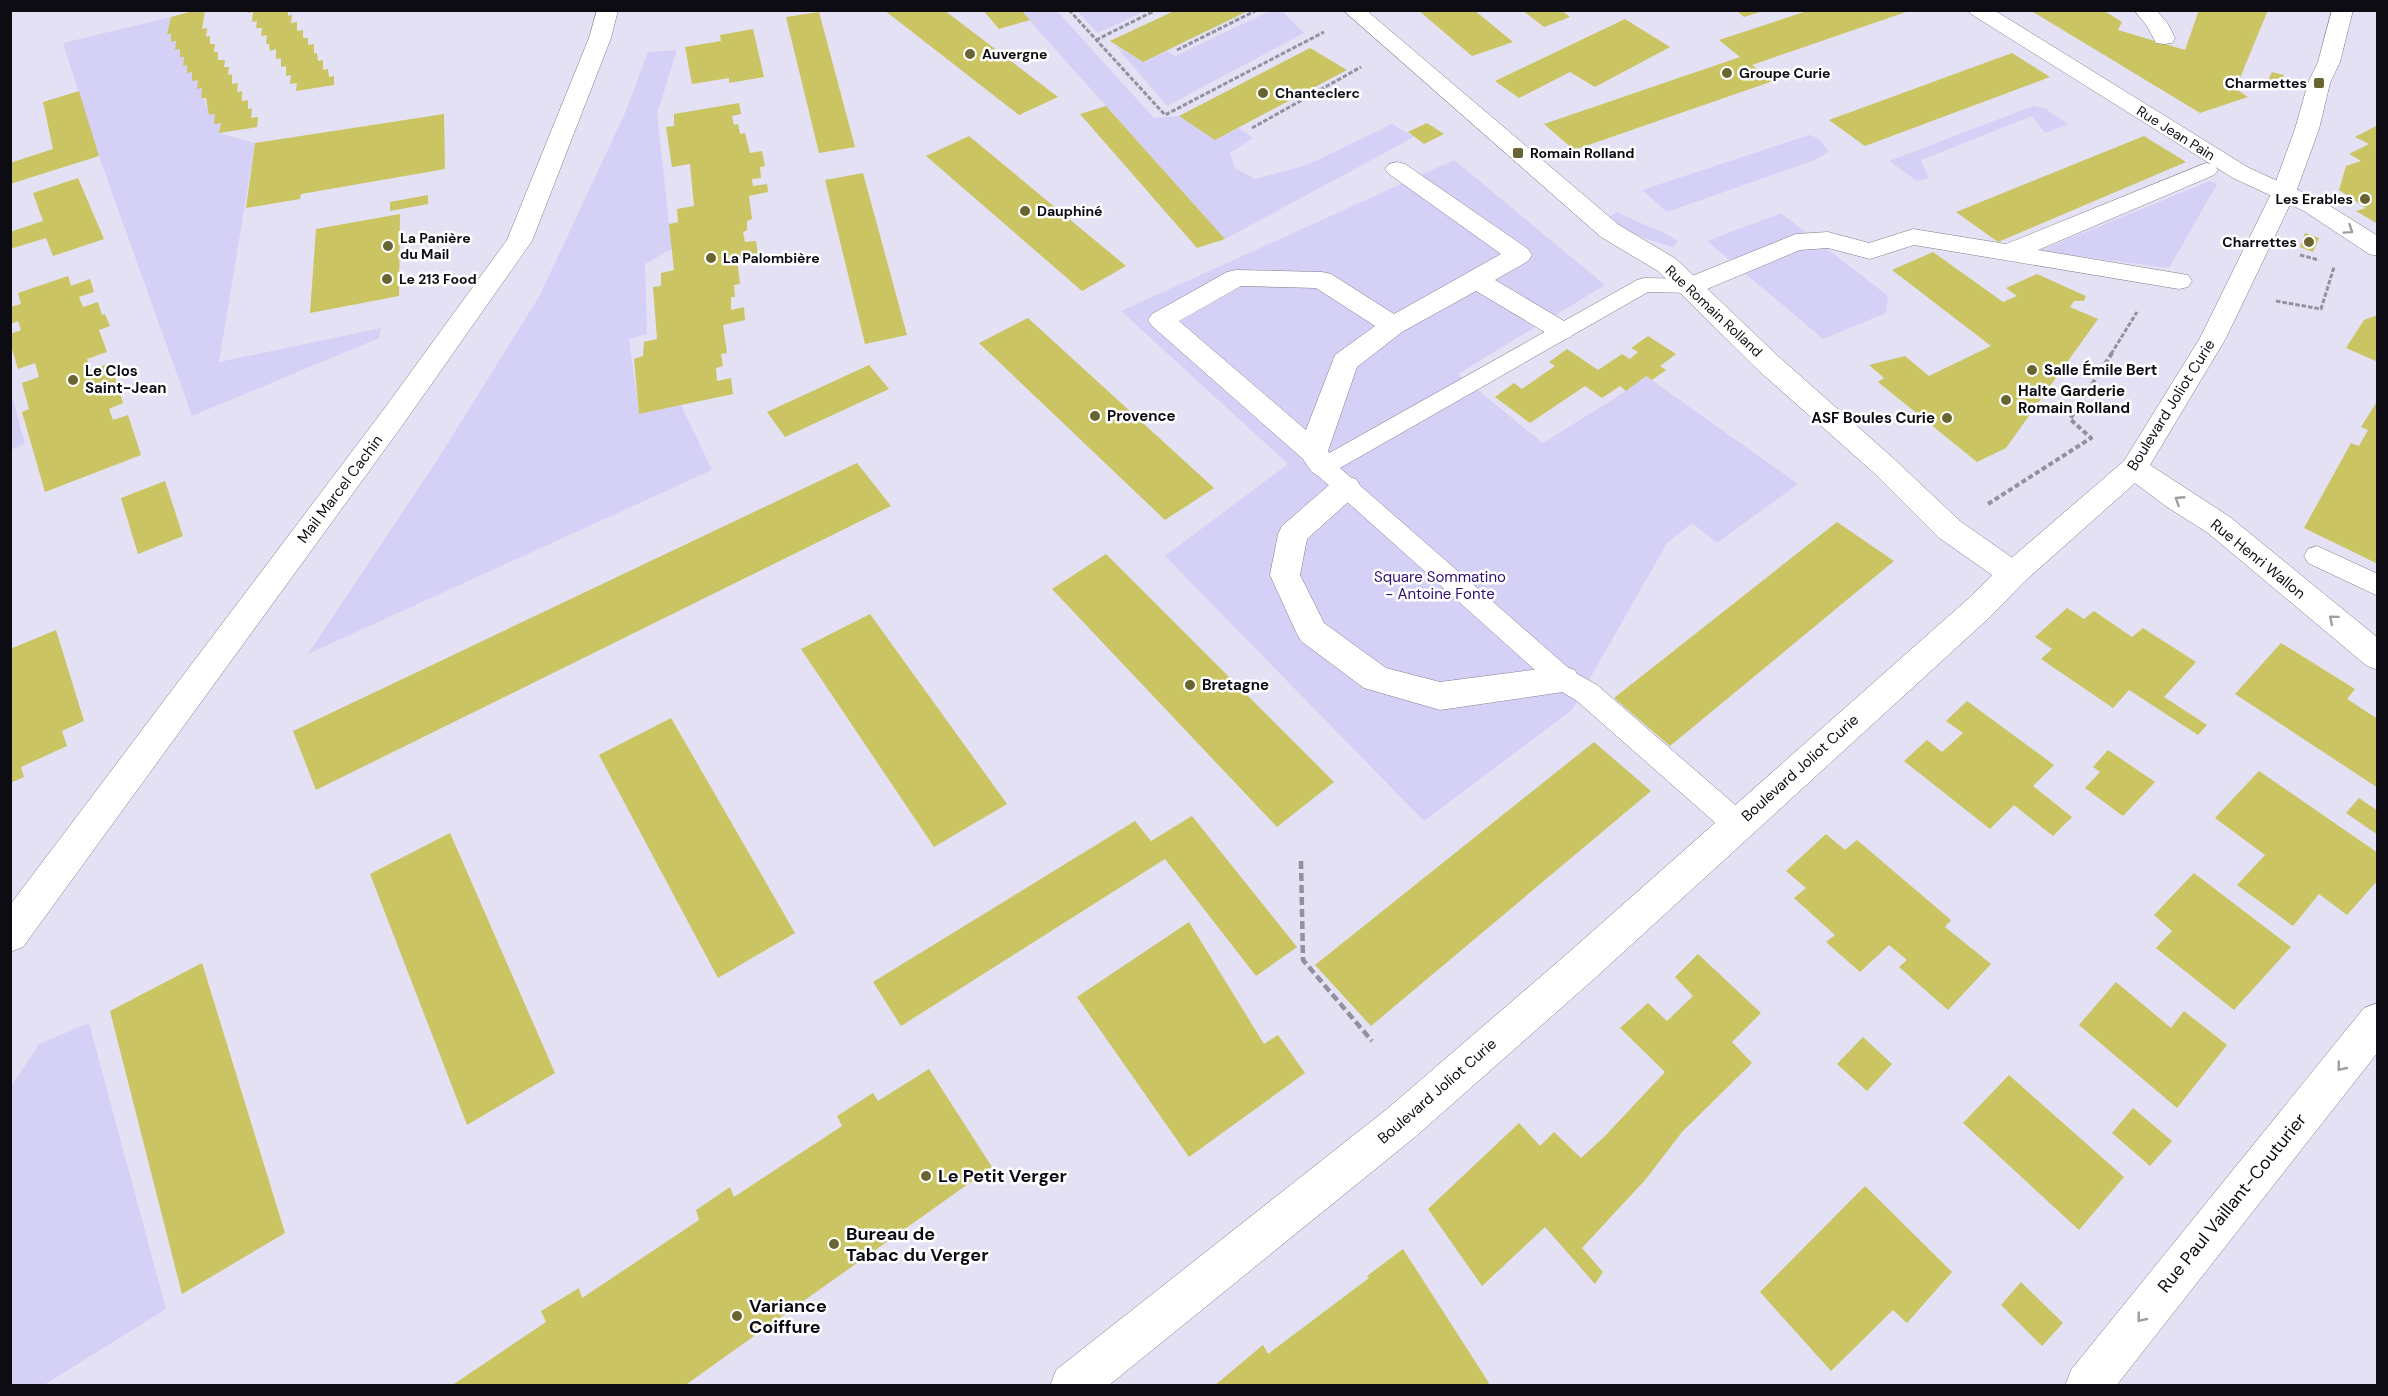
<svg xmlns="http://www.w3.org/2000/svg" width="2388" height="1396" font-family="'DM Sans',sans-serif">
<rect width="100%" height="100%" fill="#e3e1f3"/>
<g fill="#d5d1f6">
<polygon points="1272,10 1282,11 1304,33 1167,106 1116,46 1143,62 1166,51 1175,56"/>
<polygon points="1021,11 1057,11 1154,118 1179,116 1215,140 1239,128 1253,138 1230,153 1235,168 1255,179 1307,165 1392,124 1414,137 1225,239"/>
<polygon points="1077,11 1145,11 1098,33"/>
<polygon points="171,17 167,34 171,34 171,42 176,41 175,50 180,49 180,57 184,57 183,66 187,65 187,73 192,72 192,80 198,80 198,89 202,88 206,106 209,106 209,115 215,114 221,123 219,133 255,143 219,362 381,328 379,338 192,416 99,156 63,43"/>
<polygon points="677,50 657,114 672,249 645,264 647,334 629,339 639,413 681,405 712,470 308,654 438,459 540,295 625,113 648,52"/>
<polygon points="2033,106 2044,108 2068,124 2045,133 2032,116 1921,160 1929,178 1917,181 1889,161"/>
<polygon points="1809,135 1818,138 1829,151 1815,160 1667,212 1642,190"/>
<polygon points="1454,160 1605,285 1458,374 1543,443 1626,391 1646,376 1798,484 1717,543 1692,523 1667,543 1572,710 1424,821 1165,556 1288,464 1121,311"/>
<polygon points="2210,181 2217,184 2169,268 2039,251"/>
<path d="M1617 212C1635 222 1663 230 1678 241L1673 247C1650 240 1626 234 1609 217Z"/>
<polygon points="1781,213 1888,296 1886,313 1823,339 1707,241"/>
<polygon points="11,392 25,444 11,450 10,450"/>
<polygon points="89,1023 166,1309 44,1385 11,1385 11,1087 39,1044"/>
</g>
<g fill="#cac463">
<polygon points="196,10 205,10 202,29 207,28 206,37 210,36 210,44 215,44 214,52 218,52 218,60 225,60 224,67 229,67 228,75 232,74 232,84 238,83 237,92 242,91 242,101 248,100 248,109 252,108 251,118 258,117 257,127 219,133 221,123 214,124 215,114 209,115 206,98 201,98 202,88 197,89 198,80 192,81 192,72 187,73 187,65 183,66 184,57 180,57 180,49 175,50 176,41 171,42 171,34 167,34 171,17"/>
<polygon points="248,10 288,10 288,16 292,15 291,23 297,22 297,31 303,30 303,38 308,38 308,45 314,44 314,53 317,53 318,61 323,60 323,70 328,69 329,77 334,76 334,85 296,91 297,83 290,84 291,75 286,76 286,66 281,67 281,58 276,59 276,49 270,51 269,44 266,44 267,35 261,36 262,28 256,28 257,21 252,22 253,12 248,13"/>
<polygon points="884,10 944,10 1058,97 1019,115"/>
<polygon points="983,10 1021,10 1030,20 999,29"/>
<polygon points="1176,10 1250,10 1143,62 1110,41"/>
<polygon points="1418,10 1474,10 1513,42 1472,56"/>
<polygon points="1522,10 1561,10 1570,17 1544,27"/>
<polygon points="1736,10 1763,10 1763,11 1744,17"/>
<polygon points="1810,10 1909,11 1752,65 1773,81 1574,150 1544,124 1740,57 1719,40"/>
<polygon points="2030,10 2103,10 2122,22 2118,30 2185,50 2199,10 2268,10 2240,78 2233,87 2248,97 2200,113"/>
<polygon points="819,12 855,147 819,153 786,17"/>
<polygon points="1625,19 1670,47 1595,87 1570,72 1519,98 1495,81"/>
<polygon points="753,29 764,77 729,83 729,78 692,84 685,47 721,41 720,35"/>
<polygon points="1310,48 1347,70 1215,140 1179,116"/>
<polygon points="2012,53 2050,77 1865,146 1829,120"/>
<polygon points="2272,72 2284,75 2279,86 2267,83"/>
<polygon points="79,91 99,156 10,184 10,163 53,149 43,102"/>
<polygon points="739,103 741,114 732,116 734,125 738,124 740,134 745,133 750,153 762,151 765,166 760,167 761,178 752,179 753,186 767,184 768,192 749,196 752,219 747,221 747,230 743,232 745,242 756,241 758,254 737,258 740,284 734,285 735,297 731,297 731,310 744,307 745,320 723,325 727,353 721,354 723,366 716,368 717,381 731,378 733,394 639,414 634,359 643,356 644,342 657,339 653,287 661,286 661,273 674,270 669,224 678,222 677,209 694,206 690,164 672,167 666,127 674,126 674,114"/>
<polygon points="1106,106 1225,239 1197,248 1080,114"/>
<polygon points="444,114 445,169 301,194 300,199 246,208 255,143"/>
<polygon points="1427,123 1444,134 1424,144 1408,132"/>
<polygon points="2378,125 2378,224 2356,211 2366,208 2339,190 2346,166 2361,161 2349,154 2369,144 2355,137"/>
<polygon points="969,136 1126,266 1082,291 926,156"/>
<polygon points="2144,136 2186,162 1998,242 1956,212"/>
<polygon points="863,173 907,335 865,344 825,180"/>
<polygon points="78,178 104,239 53,256 46,238 10,249 10,232 43,221 33,193"/>
<polygon points="428,195 428,204 390,211 390,202"/>
<polygon points="400,214 399,296 310,313 316,229"/>
<polygon points="2305,233 2319,238 2313,252 2300,247"/>
<polygon points="1933,252 2003,302 2017,296 2006,288 2037,274 2086,296 2084,301 2074,301 2070,307 2098,319 2006,448 1977,462 1878,382 1884,378 1869,365 1905,356 1929,376 1991,346 1892,270"/>
<polygon points="68,276 71,286 90,279 94,292 79,297 83,307 98,302 102,315 105,314 110,326 99,330 107,352 87,359 91,370 110,363 123,403 109,409 113,420 128,415 141,455 45,492 22,412 29,409 22,383 39,377 35,363 18,369 10,342 10,334 21,330 18,321 10,324 10,307 21,304 18,293"/>
<polygon points="2378,315 2378,362 2346,348 2364,320"/>
<polygon points="1028,318 1214,488 1165,520 979,343"/>
<polygon points="1648,336 1676,354 1660,366 1666,370 1652,380 1646,376 1626,391 1620,386 1602,398 1585,386 1530,423 1495,397 1514,383 1522,389 1555,366 1549,362 1567,349 1598,370 1622,354 1630,359 1638,352 1631,348"/>
<polygon points="869,365 889,389 785,437 767,412"/>
<polygon points="2378,400 2378,564 2304,528 2351,443 2359,446 2368,430 2361,427"/>
<polygon points="857,463 891,506 316,790 293,731"/>
<polygon points="165,481 183,536 138,554 121,498"/>
<polygon points="1837,522 1894,561 1670,746 1614,698"/>
<polygon points="1106,554 1334,782 1277,827 1052,589"/>
<polygon points="2067,608 2084,619 2094,611 2132,637 2143,628 2196,662 2164,697 2207,725 2198,735 2129,690 2113,708 2041,659 2052,649 2035,637"/>
<polygon points="870,614 1007,804 934,847 801,649"/>
<polygon points="56,630 84,721 62,731 67,746 21,767 24,777 10,783 10,649"/>
<polygon points="2281,643 2355,689 2347,699 2378,719 2378,788 2235,694"/>
<polygon points="1967,701 2054,765 2033,786 2072,817 2053,836 2014,805 1990,829 1904,761 1927,740 1942,752 1963,733 1946,721"/>
<polygon points="671,718 795,933 718,978 599,755"/>
<polygon points="1594,742 1651,791 1371,1026 1315,965"/>
<polygon points="2108,750 2155,782 2123,816 2085,788 2100,772 2093,767"/>
<polygon points="2259,771 2378,853 2378,880 2347,915 2319,894 2293,926 2237,885 2265,855 2215,818"/>
<polygon points="2359,798 2378,811 2378,835 2346,813"/>
<polygon points="1192,816 1297,947 1256,976 1165,859 901,1026 873,982 1135,821 1151,841"/>
<polygon points="450,833 555,1073 467,1125 370,874"/>
<polygon points="1826,834 1845,850 1857,840 1951,920 1945,927 1991,964 1948,1010 1899,967 1907,960 1889,945 1860,972 1826,942 1835,935 1794,898 1806,888 1786,871"/>
<polygon points="2194,873 2291,947 2234,1010 2156,948 2172,931 2154,915"/>
<polygon points="1189,922 1264,1044 1278,1035 1305,1073 1189,1157 1077,997"/>
<polygon points="1698,954 1761,1013 1732,1042 1752,1063 1682,1132 1646,1179 1582,1248 1603,1272 1595,1284 1545,1227 1482,1286 1428,1209 1519,1123 1540,1146 1554,1132 1581,1158 1605,1136 1665,1072 1620,1028 1648,1003 1667,1021 1693,996 1675,977"/>
<polygon points="202,963 285,1233 182,1294 110,1011"/>
<polygon points="2116,982 2171,1028 2184,1011 2227,1045 2177,1108 2079,1025"/>
<polygon points="1863,1037 1892,1064 1867,1091 1837,1064"/>
<polygon points="929,1069 992,1167 684,1386 451,1386 546,1322 541,1311 579,1288 582,1298 699,1220 696,1210 730,1187 734,1197 842,1126 837,1116 873,1093 878,1101"/>
<polygon points="2009,1075 2124,1177 2079,1230 1963,1123"/>
<polygon points="2133,1108 2172,1141 2150,1166 2112,1133"/>
<polygon points="1865,1186 1952,1272 1907,1323 1893,1310 1831,1371 1760,1292"/>
<polygon points="1403,1249 1489,1383 1486,1386 1214,1386 1263,1345 1268,1354 1369,1278 1367,1276"/>
<polygon points="2021,1282 2063,1323 2042,1346 2001,1305"/>
</g>
<g fill="none" stroke-linecap="round" stroke-linejoin="round">
<g stroke="#7d7c8c" stroke-width="1">
<g id="service">
<polygon points="1644,278 1691,279 1698,281 1702,286 1698,291 1691,293 1648,292 1340,468 1572,671 1597,685 1748,816 1752,825 1748,834 1738,838 1728,834 1577,701 1554,687 1315,473 1311,467 1315,461 1637,280"/>
<polygon points="2317,546 2378,574 2378,596 2308,563 2304,556 2308,549"/>
</g>
</g>
<g stroke="#7d7c8c" stroke-width="1">
<g id="pedestrian">
<polygon points="2134,10 2156,10 2168,24 2175,38 2172,43 2164,44 2156,43 2147,26"/>
<path d="M1397 162 1405 164 1528 249 1532 255 1528 261 1495 280 1571 325 1575 331 1571 337 1562 340 1553 337 1476 291 1402 332 1357 367 1328 451 1338 467 1333 474C1316 480 1312 473 1303 459L1152 326 1148 320 1152 314 1227 272 1236 270 1322 272 1331 274 1394 314 1501 254 1389 174 1385 169 1389 164ZM1241 286 1316 288 1375 326 1335 355 1306 430 1179 321Z"/>
<polygon points="2206,163 2214,165 2218,170 2214,175 2038,250 2188,275 2192,281 2188,287 2179,289 1914,245 1870,259 1828,248 1800,250 1700,292 1691,294 1682,292 1678,286 1682,280 1796,234 1828,232 1869,243 1913,229 2006,244"/>
<polygon points="1346,476 1356,479 1361,487 1356,495 1307,539 1300,575 1324,623 1386,668 1440,682 1563,666 1575,670 1579,679 1575,688 1563,692 1440,710 1364,688 1301,641 1296,632 1270,575 1278,534 1282,526 1336,479"/>
</g>
</g>
<g stroke="#7d7c8c" stroke-width="1">
<g id="minor">
<polygon points="597,10 618,10 611,38 532,241 404,423 23,947 10,952 10,905 384,409 507,240 589,38"/>
<polygon points="1343,10 1366,10 1619,225 1676,259 1779,357 1893,458 1960,521 2024,566 2028,574 2024,582 2013,586 2002,582 1938,537 1873,472 1759,371 1658,271 1601,237"/>
<polygon points="1968,10 1994,10 2249,168 2322,201 2378,236 2378,256 2369,254 2304,211 2233,178 1971,14"/>
<polygon points="2134,457 2144,461 2230,517 2378,638 2378,670 2367,666 2208,533 2167,507 2124,475 2119,468 2124,461"/>
<polygon points="2378,1003 2378,1052 2116,1386 2065,1386 2071,1370 2364,1008"/>
</g>
</g>
<g stroke="#7d7c8c" stroke-width="1">
<polygon id="tertiary" points="2332,10 2353,10 2340,62 2330,83 2319,129 2296,192 2226,338 2144,475 2024,582 1990,617 1594,979 1415,1137 1108,1386 1050,1386 1056,1370 1387,1109 1568,953 1968,599 2002,566 2124,461 2200,338 2272,192 2295,129 2308,83 2318,62"/>
</g>
<g stroke="#92919e" stroke-width="3" stroke-dasharray="4.5 2" stroke-linecap="butt">
<polyline points="1069,10 1165,115 1324,32"/>
<polyline points="1096,40 1156,10"/>
<polyline points="1177,50 1257,10"/>
<polyline points="1252,128 1361,67"/>
<polyline points="2300,255 2319,260"/>
<polyline points="2276,301 2321,309 2334,267"/>
<polyline points="2111,354 2137,312"/>
</g>
<polyline stroke="#92919e" stroke-width="4" stroke-dasharray="5 3" stroke-linecap="butt" points="1988,504 2091,438 2070,419 2112,353"/>
<polyline stroke="#92919e" stroke-width="4.5" stroke-dasharray="8 4" stroke-linecap="butt" points="1301,861 1303,960 1372,1041"/>
<use href="#service" fill="#fff" fill-rule="evenodd"/>
<use href="#pedestrian" fill="#fff" fill-rule="evenodd"/>
<use href="#minor" fill="#fff" fill-rule="evenodd"/>
<use href="#tertiary" fill="#fff" fill-rule="evenodd"/>
</g>
<defs><path id="oneway-chevron" d="M-2-3.5L2.5 0L-2 3.5" fill="none" stroke-width="1.6" stroke-linecap="round" stroke-linejoin="round" transform="scale(1.5)"/></defs>
<g stroke="#9e9ea0">
<use href="#oneway-chevron" transform="translate(2349 230) rotate(34)"/>
<use href="#oneway-chevron" transform="translate(2179 500) rotate(-147)"/>
<use href="#oneway-chevron" transform="translate(2333 619) rotate(-140)"/>
<use href="#oneway-chevron" transform="translate(2341 1067) rotate(129)"/>
<use href="#oneway-chevron" transform="translate(2141 1318) rotate(129)"/>
</g>
<g fill="#686532" stroke="#fff" stroke-width="2">
<circle cx="970" cy="54" r="6"/>
<circle cx="1727" cy="73" r="6"/>
<rect x="2313" y="77" width="12" height="12" rx="3"/>
<circle cx="1263" cy="93" r="6"/>
<rect x="1512" y="147" width="12" height="12" rx="3"/>
<circle cx="2365" cy="199" r="6"/>
<circle cx="1025" cy="211" r="6"/>
<circle cx="2309" cy="242" r="6"/>
<circle cx="388" cy="246" r="6"/>
<circle cx="711" cy="258" r="6"/>
<circle cx="387" cy="279" r="6"/>
<circle cx="2032" cy="370" r="6"/>
<circle cx="73" cy="380" r="6"/>
<circle cx="2006" cy="400" r="6"/>
<circle cx="1095" cy="416" r="6"/>
<circle cx="1947" cy="418" r="6"/>
<circle cx="1190" cy="685" r="6"/>
<circle cx="926" cy="1176" r="6"/>
<circle cx="834" cy="1244" r="6"/>
<circle cx="737" cy="1316" r="6"/>
</g>
<g text-anchor="middle" stroke-width="5" stroke-linejoin="round" paint-order="stroke">
<g font-size="14" font-weight="bold" fill="#0d0c12" stroke="#fff" text-anchor="start">
<text x="982" y="59">Auvergne</text>
<text x="1739" y="78">Groupe Curie</text>
<text x="2307" y="88" text-anchor="end">Charmettes</text>
<text x="1275" y="98">Chanteclerc</text>
<text x="1530" y="158">Romain Rolland</text>
<text x="2353" y="204" text-anchor="end">Les Erables</text>
<text x="1037" y="216">Dauphiné</text>
<text x="400" y="243">La Panière<tspan x="400" dy="16">du Mail</tspan></text>
<text x="2297" y="247" text-anchor="end">Charrettes</text>
<text x="723" y="263">La Palombière</text>
<text x="399" y="284">Le 213 Food</text>
</g>
<g font-size="14" fill="#0d0c12" stroke="#fff">
<text transform="translate(2176 133) rotate(32)" y="5">Rue Jean Pain</text>
<text transform="translate(1714 311) rotate(43)" y="5">Rue Romain Rolland</text>
</g>
<g font-size="15" font-weight="bold" fill="#0d0c12" stroke="#fff" text-anchor="start">
<text x="2044" y="375">Salle Émile Bert</text>
<text x="85" y="376">Le Clos<tspan x="85" dy="17">Saint-Jean</tspan></text>
<text x="2018" y="396">Halte Garderie<tspan x="2018" dy="17">Romain Rolland</tspan></text>
<text x="1107" y="421">Provence</text>
<text x="1935" y="423" text-anchor="end">ASF Boules Curie</text>
<text x="1202" y="690">Bretagne</text>
</g>
<g font-size="15" fill="#0d0c12" stroke="#fff">
<text transform="translate(2171 405) rotate(-58)" y="5">Boulevard Joliot Curie</text>
<text transform="translate(340 489) rotate(-53)" y="5">Mail Marcel Cachin</text>
<text transform="translate(2258 559) rotate(39)" y="5">Rue Henri Wallon</text>
<text transform="translate(1800 768) rotate(-42)" y="5">Boulevard Joliot Curie</text>
<text transform="translate(1437 1091) rotate(-41)" y="5">Boulevard Joliot Curie</text>
</g>
<g font-size="15" fill="#310d6f" stroke="#fff">
<text x="1440" y="582">Square Sommatino<tspan x="1440" dy="17">- Antoine Fonte</tspan></text>
</g>
<g font-size="18" font-weight="bold" fill="#0d0c12" stroke="#fff" text-anchor="start">
<text x="938" y="1182">Le Petit Verger</text>
<text x="846" y="1240">Bureau de<tspan x="846" dy="21">Tabac du Verger</tspan></text>
<text x="749" y="1312">Variance<tspan x="749" dy="21">Coiffure</tspan></text>
</g>
<g font-size="18" fill="#0d0c12" stroke="#fff">
<text transform="translate(2232 1203) rotate(-51)" y="6">Rue Paul Vaillant-Couturier</text>
</g>
</g>
<rect width="2388" height="1396" fill="none" stroke="#0d0c12" stroke-width="24"/>
</svg>
